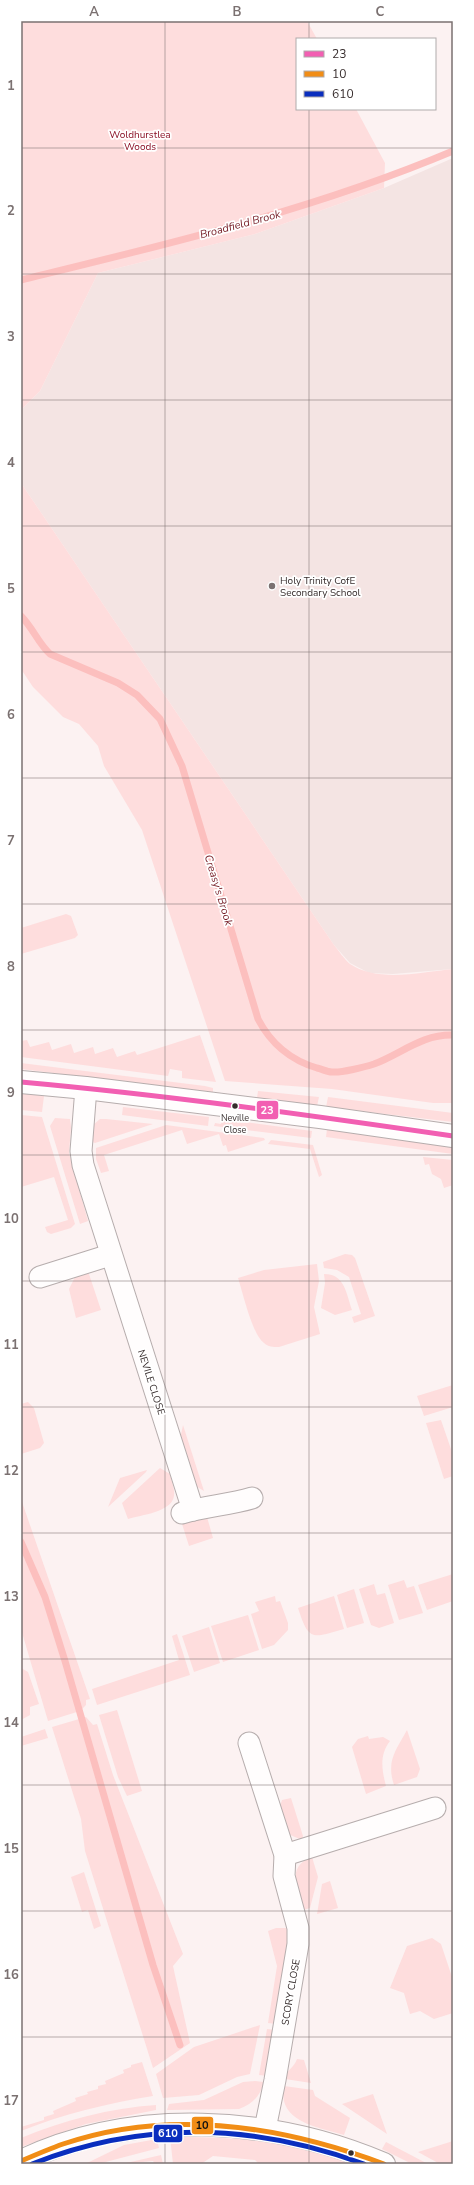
<svg xmlns="http://www.w3.org/2000/svg" width="474" height="2185" font-family="'Nunito Sans',sans-serif">
<rect width="100%" height="100%" fill="#fcf2f2"/>
<polygon fill="#f4e4e3" points="453,158 453,969 393,974 369,973 350,963 334,945 21,483 21,410 40,391 98,273 255,234 384,188"/>
<g fill="#fedddd">
<polygon points="21,21 307,21 317,39 297,39 297,109 356,109 385,163 384,188 255,234 98,273 40,391 21,410"/>
<path d="M21 483 334 945C339 951 344 959 350 964 378 983 422 972 453 969V1103H433L332 1089 225 1081 142 830 104 766 98 746 79 724 63 717 33 687 21 669Z"/>
<polygon points="66,914 71,916 78,935 75,938 21,954 21,928"/>
<polygon points="200,1035 216,1082 182,1078 182,1071 170,1069 168,1076 21,1057 21,1041 27,1040 30,1047 49,1042 52,1050 71,1044 74,1053 93,1047 95,1054 113,1048 117,1057 135,1051 137,1055"/>
<polygon points="21,1063 205,1086 213,1088 213,1093 21,1069"/>
<polygon points="258,1091 319,1097 317,1106 257,1098"/>
<polygon points="21,1093 44,1096 42,1112 21,1110"/>
<polygon points="328,1097 453,1113 453,1122 326,1107"/>
<polygon points="123,1107 209,1117 208,1126 122,1115"/>
<polygon points="21,1115 42,1117 75,1224 71,1228 51,1234 47,1232 45,1227 68,1220 54,1177 21,1187"/>
<polygon points="55,1118 70,1119 71,1127 69,1153 88,1221 80,1224 50,1126"/>
<polygon points="100,1119 106,1119 153,1124 95,1143 90,1141 92,1126"/>
<polygon points="222,1119 312,1131 311,1138 214,1126 215,1123 221,1124"/>
<polygon points="166,1125 264,1138 265,1140 228,1152 226,1145 223,1146 219,1134 187,1144 182,1130 104,1155 109,1171 101,1173 96,1159 96,1148"/>
<polygon points="327,1129 453,1144 453,1154 326,1137"/>
<polygon points="271,1140 313,1145 322,1175 319,1177 310,1149 268,1144"/>
<polygon points="423,1157 453,1160 453,1185 444,1188 441,1179 432,1174 429,1164 425,1165"/>
<polygon points="345,1254 352,1255 355,1258 375,1316 354,1323 352,1317 361,1314 349,1277 337,1270 324,1268 323,1262"/>
<path d="M317 1264 319 1281 314 1307 320 1334 279 1347C273 1347 268 1347 264 1343 252 1334 243 1293 238 1278L264 1270Z"/>
<polygon points="88,1271 101,1310 76,1318 69,1289 75,1277"/>
<path d="M324 1274C345 1274 346 1293 352 1310L335 1315 321 1308 325 1283Z"/>
<polygon points="453,1385 453,1407 424,1416 417,1396"/>
<polygon points="28,1402 34,1408 44,1443 40,1448 21,1454 21,1404"/>
<polygon points="441,1420 453,1455 453,1476 444,1479 426,1423"/>
<polygon points="183,1425 204,1491 194,1485 179,1444"/>
<path d="M160 1468 170 1474C171 1480 175 1489 174 1496 172 1512 141 1515 128 1519L122 1503Z"/>
<polygon points="147,1470 146,1472 108,1507 120,1478"/>
<polygon points="21,1499 90,1699 86,1700 86,1705 80,1711 48,1721 21,1629"/>
<polygon points="207,1517 213,1538 189,1546 182,1524"/>
<polygon points="453,1574 453,1601 427,1610 418,1585"/>
<polygon points="404,1580 407,1588 414,1586 423,1613 399,1620 388,1585"/>
<polygon points="374,1584 377,1595 385,1593 394,1623 379,1628 371,1625 359,1589"/>
<polygon points="354,1589 364,1623 347,1628 337,1595"/>
<polygon points="275,1596 276,1602 280,1601 288,1623 288,1630 274,1645 262,1649 251,1614 259,1611 255,1602"/>
<path d="M334 1596 344 1629C312 1638 309 1642 298 1608Z"/>
<polygon points="248,1615 259,1650 223,1662 211,1626"/>
<polygon points="209,1627 220,1663 194,1672 182,1636"/>
<polygon points="177,1634 190,1675 97,1705 92,1689 179,1660 172,1636"/>
<polygon points="21,1668 28,1672 39,1704 30,1707 30,1715 21,1720"/>
<polygon points="117,1710 142,1791 127,1796 118,1777 99,1715"/>
<polygon points="86,1717 93,1725 97,1724 113,1775 183,1954 173,1966 190,2043 153,2068 85,1851 81,1819 52,1727"/>
<polygon points="45,1729 48,1738 21,1746 21,1737"/>
<path d="M407 1730 420 1769 417 1777 394 1785C386 1761 396 1750 407 1730Z"/>
<path d="M368 1736 369 1739 383 1737 390 1741C379 1755 382 1771 386 1786L366 1794 352 1747 358 1739Z"/>
<polygon points="291,1798 303,1836 302,1840 288,1834 280,1806 282,1800"/>
<path d="M312 1857 318 1877 310 1908 301 1911C297 1890 286 1866 312 1857Z"/>
<polygon points="84,1872 101,1926 94,1929 88,1910 82,1912 71,1877"/>
<polygon points="330,1881 338,1908 317,1914 322,1884"/>
<polygon points="276,1928 286,1928 290,1935 276,2024 268,2023 277,1966 268,1931"/>
<polygon points="432,1938 441,1944 453,1980 453,2013 434,2019 420,2011 410,2014 404,1993 390,1988 407,1946"/>
<polygon points="260,2025 250,2074 237,2077 199,2095 163,2098 156,2074 194,2047"/>
<polygon points="267,2029 275,2030 267,2076 259,2075"/>
<path d="M297 2059 304 2060 311 2083 285 2079C286 2070 294 2068 297 2059Z"/>
<path d="M142 2062 153 2096C109 2103 63 2114 21 2131V2127L44 2120V2117L54 2114 53 2111 76 2101 75 2098 88 2094 87 2092 98 2089V2086L106 2084 105 2081 124 2073 123 2070 131 2067V2065Z"/>
<path d="M255 2081 264 2082C260 2096 253 2104 239 2109L167 2110 169 2104 204 2100 243 2082Z"/>
<path d="M284 2086 313 2090 315 2096 350 2118 344 2135C318 2127 277 2122 284 2086Z"/>
<polygon points="373,2094 387,2134 342,2104"/>
<path d="M156 2105V2110L86 2124 21 2147V2138C64 2120 110 2108 156 2105Z"/>
<path d="M170 2137C232 2136 293 2141 351 2164H259L255 2160 213 2156 201 2164H173Z"/>
<polygon points="157,2139 159,2148 98,2164 85,2164 124,2145"/>
<polygon points="453,2141 453,2164 440,2164 418,2152"/>
<polygon points="386,2142 428,2164 412,2164 382,2149"/>
<polygon points="161,2155 163,2164 155,2164 153,2161 122,2164"/>
</g>
<g fill="none" stroke-linecap="round" stroke-linejoin="round">
<g stroke="#fcbfbe" stroke-width="7">
<path d="M21 280C168 244 313 210 453 151"/>
<path d="M21 616C33 628 38 643 50 654L118 683 137 695 160 719 182 766 258 1019C271 1044 290 1060 317 1068 322 1069 327 1072 332 1072 341 1073 365 1067 374 1064 401 1054 422 1034 453 1035"/>
<polyline points="21,1542 45,1597 65,1661 153,1965 180,2045"/>
</g>
<g stroke="#b6adad" stroke-width="23">
<g id="minor">
<polyline points="86,1088 81,1151 83,1165 193,1510"/>
<polyline points="40,1277 110,1255"/>
<path d="M182 1513C205 1506 229 1505 252 1498"/>
<polyline points="249,1743 285,1855 284,1876 298,1928 298,1944 275,2080 265,2129"/>
<polyline points="285,1855 435,1808"/>
</g>
</g>
<g stroke="#b6adad" stroke-width="24">
<g id="tertiary">
<polyline points="21,1082 86,1088 320,1117 453,1136"/>
<path d="M21 2161C133 2108 271 2116 384 2164"/>
</g>
</g>
<use href="#minor" stroke="#fffdfd" stroke-width="21"/>
<use href="#tertiary" stroke="#fffdfd" stroke-width="22"/>
<g stroke="#fff" stroke-width="8">
<path id="bus-1" d="M21 1082C165 1095 309 1115 453 1136"/>
</g>
<g stroke="#fff" stroke-width="8">
<path id="bus-2" d="M21 2161C35 2155 49 2149 63 2144 169 2108 282 2126 384 2164"/>
</g>
<g stroke="#fff" stroke-width="8">
<path id="bus-3" d="M32 2164C143 2120 253 2123 364 2164"/>
</g>
<use href="#bus-1" stroke="#f25fb2" stroke-width="5"/>
<use href="#bus-2" stroke="#f18d16" stroke-width="5"/>
<use href="#bus-3" stroke="#0a2ebe" stroke-width="5"/>
</g>
<path fill="none" stroke="#7b7171" stroke-width="1" stroke-opacity="0.55" d="M165 21V2164M309 21V39M309 109V2164M21 148H453M21 274H453M21 400H453M21 526H453M21 652H453M21 778H453M21 904H453M21 1030H453M21 1155H453M21 1281H453M21 1407H453M21 1533H453M21 1659H453M21 1785H453M21 1911H453M21 2037H453"/>
<circle fill="#7b7171" stroke="#fff" stroke-width="1.5" cx="272" cy="586" r="4"/>
<g fill="#362c2c" stroke="#fff" stroke-width="1.5">
<circle cx="235" cy="1106" r="3.5"/>
<circle cx="351" cy="2153" r="3.5"/>
</g>
<g text-anchor="middle" stroke-width="3.5" stroke-linejoin="round" paint-order="stroke">
<g font-size="9" fill="#362c2c" stroke="#fff">
<text x="235" y="1121">Neville<tspan x="235" dy="12">Close</tspan></text>
</g>
<g font-size="10" fill="#8b1126" stroke="#fff">
<text x="140" y="138">Woldhurstlea<tspan x="140" dy="12">Woods</tspan></text>
</g>
<g font-size="10" fill="#362c2c" stroke="#fff" text-anchor="start">
<text x="280" y="584">Holy Trinity CofE<tspan x="280" dy="12">Secondary School</tspan></text>
</g>
<g font-size="10" fill="#362c2c" stroke="#fff">
<text transform="translate(152 1382) rotate(72)" y="4">NEVILE CLOSE</text>
<text transform="translate(290 1992) rotate(-80)" y="4">SCORY CLOSE</text>
</g>
<g font-size="11" font-style="italic" fill="#741b24" stroke="#fff">
<text transform="translate(240 224) rotate(-15)" y="4">Broadfield Brook</text>
<text transform="translate(219 890) rotate(73)" y="4">Creasy's Brook</text>
</g>
</g>
<g stroke="#fff" stroke-width="1.5">
<rect x="256" y="1100" width="23" height="20" rx="4" fill="#f25fb2"/>
<rect x="191" y="2116" width="23" height="19" rx="4" fill="#f18d16"/>
<rect x="153" y="2124" width="30" height="19" rx="4" fill="#0a2ebe"/>
</g>
<g font-size="11" text-anchor="middle" font-weight="bold" fill="#fff">
<text x="267" y="1114">23</text>
<text x="168" y="2137">610</text>
</g>
<g font-size="11" text-anchor="middle" font-weight="bold" fill="#111">
<text x="202" y="2129">10</text>
</g>
<rect width="474" height="2185" fill="none" stroke="#ffffff" stroke-width="44"/>
<rect x="296" y="38" width="140" height="72" fill="#ffffff" stroke="#afabab"/>
<rect x="304" y="51" width="20" height="6" fill="#f25fb2" stroke="#afabab"/>
<text x="332" y="58" font-size="12" fill="#362c2c">23</text>
<rect x="304" y="71" width="20" height="6" fill="#f18d16" stroke="#afabab"/>
<text x="332" y="78" font-size="12" fill="#362c2c">10</text>
<rect x="304" y="91" width="20" height="6" fill="#0a2ebe" stroke="#afabab"/>
<text x="332" y="98" font-size="12" fill="#362c2c">610</text>
<rect x="22" y="22" width="430" height="2141" fill="none" stroke="#7b7171" stroke-width="1.5"/>
<g font-size="13" text-anchor="middle" font-weight="bold" fill="#7b7171">
<text x="94" y="16">A</text>
<text x="237" y="16">B</text>
<text x="380" y="16">C</text>
<text x="11" y="90">1</text>
<text x="11" y="215">2</text>
<text x="11" y="341">3</text>
<text x="11" y="467">4</text>
<text x="11" y="593">5</text>
<text x="11" y="719">6</text>
<text x="11" y="845">7</text>
<text x="11" y="971">8</text>
<text x="11" y="1097">9</text>
<text x="11" y="1223">10</text>
<text x="11" y="1349">11</text>
<text x="11" y="1475">12</text>
<text x="11" y="1601">13</text>
<text x="11" y="1727">14</text>
<text x="11" y="1853">15</text>
<text x="11" y="1979">16</text>
<text x="11" y="2105">17</text>
</g>
</svg>
